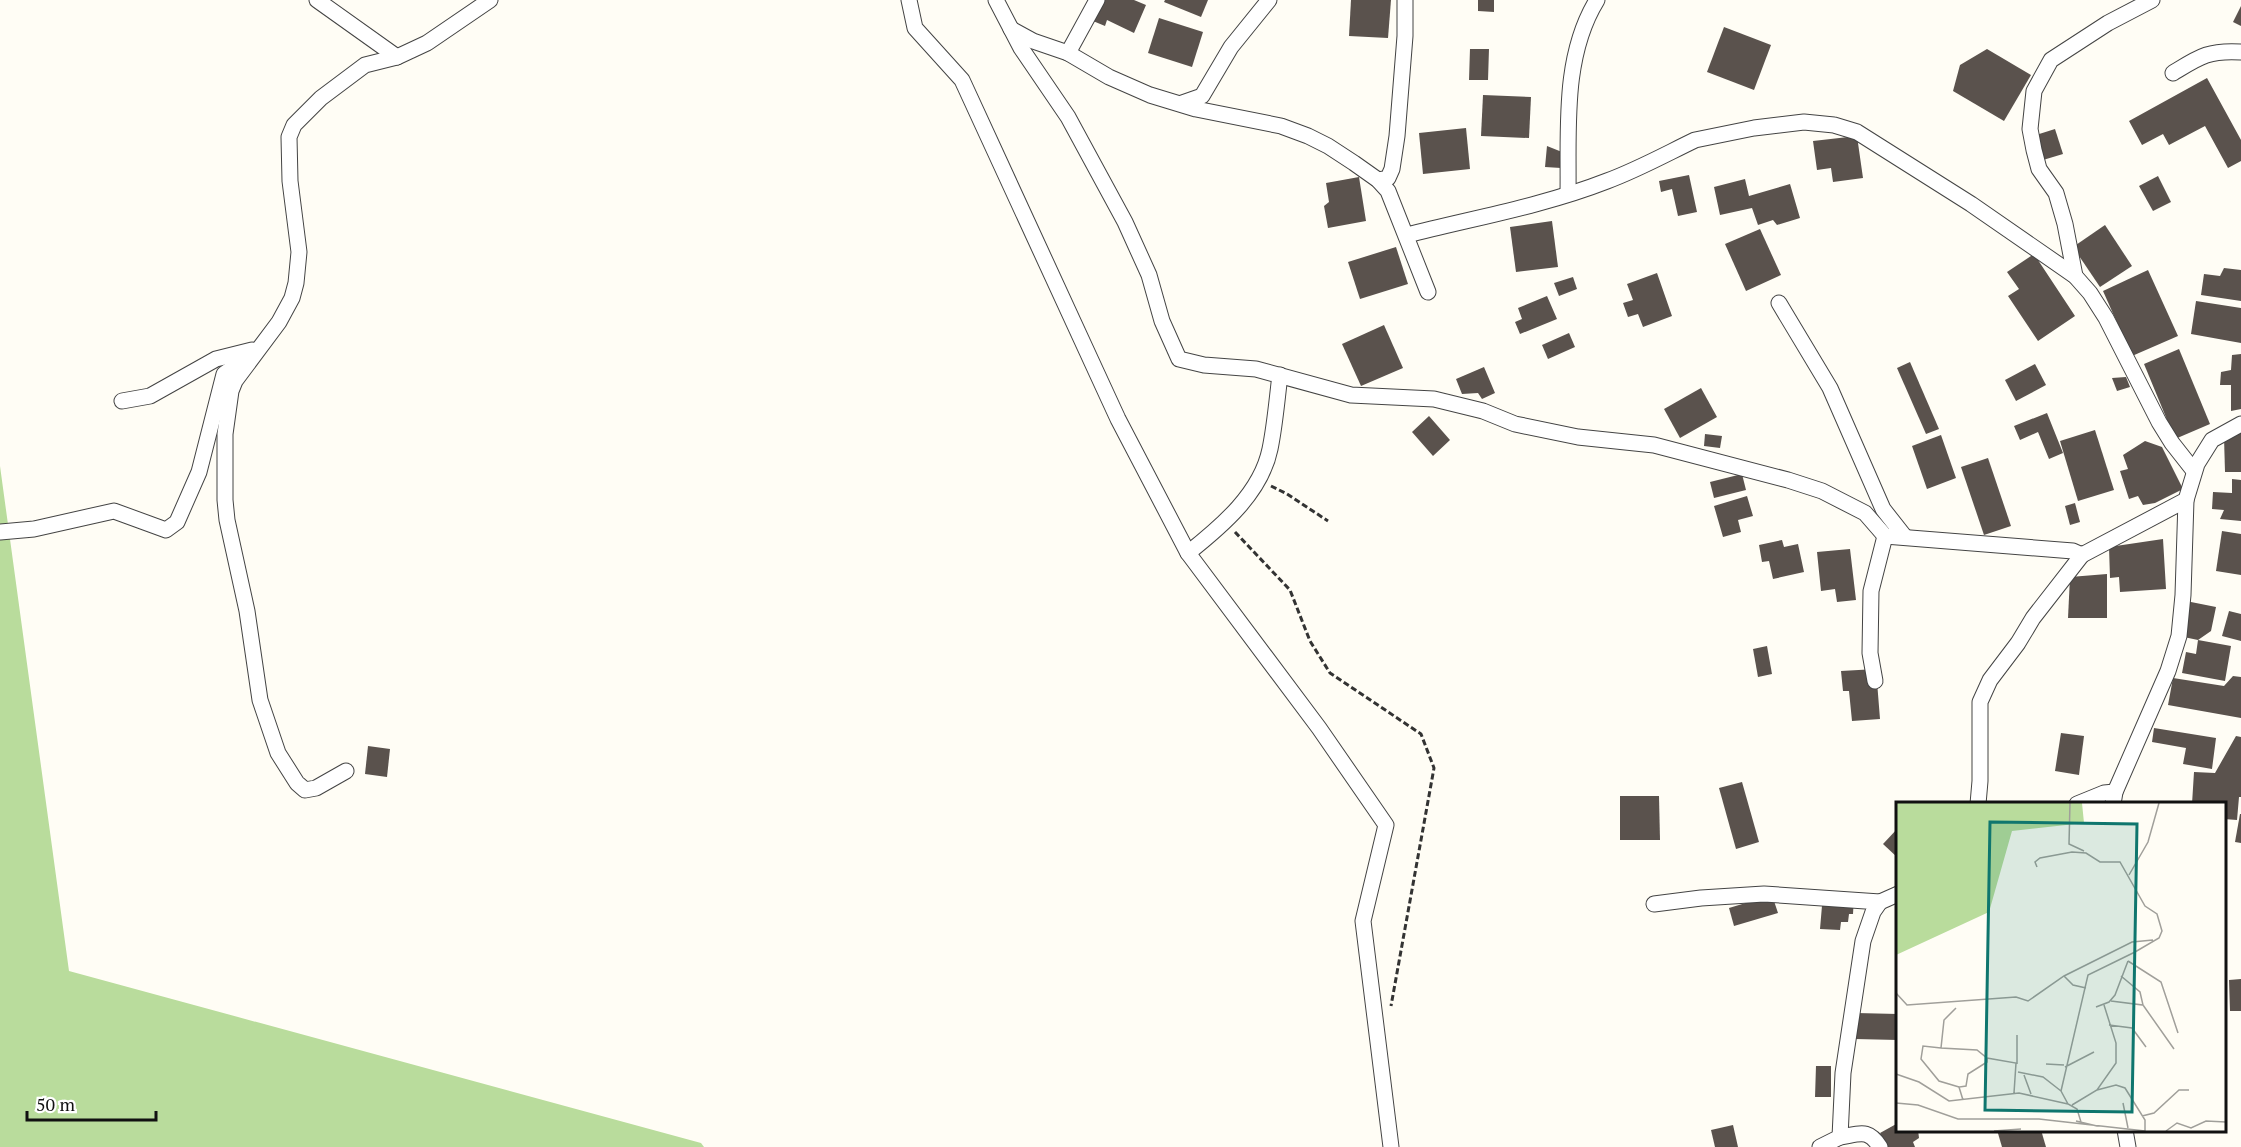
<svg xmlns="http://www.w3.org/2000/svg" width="2241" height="1147" font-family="'PT Serif',serif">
<rect width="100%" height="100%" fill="#fffdf5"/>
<polygon fill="#b9dc9c" points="0,466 69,971 701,1143 704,1147 0,1147"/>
<g fill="#5a524d">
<polygon points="1102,0 1134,0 1146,5 1134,33 1107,20 1105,26 1093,21"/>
<polygon points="1165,0 1208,0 1201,17 1164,2"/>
<polygon points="1351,0 1391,0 1388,38 1349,36"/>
<polygon points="1478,0 1494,0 1494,12 1478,11"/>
<polygon points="2241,6 2241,26 2233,22"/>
<polygon points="1159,18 1203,32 1192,67 1148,53"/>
<polygon points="1724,27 1771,45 1754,90 1707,72"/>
<polygon points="1470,49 1489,49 1488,80 1469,80"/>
<polygon points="1987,49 2031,75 2004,121 1953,91 1960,65"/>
<polygon points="2207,78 2241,140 2241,161 2228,168 2205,126 2169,145 2163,134 2142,145 2129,121"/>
<polygon points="1483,95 1531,97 1529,138 1481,136"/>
<polygon points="1466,128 1470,169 1423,174 1419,133"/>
<polygon points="2055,129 2063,154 2043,160 2036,135"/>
<polygon points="1857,136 1863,178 1833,182 1831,168 1817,170 1813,141"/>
<polygon points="1547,146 1562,152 1561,168 1545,167"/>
<polygon points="1689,175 1697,212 1678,216 1672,189 1661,192 1659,181"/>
<polygon points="2158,176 2171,202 2153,211 2139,186"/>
<polygon points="1359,177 1366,221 1328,228 1324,206 1329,202 1326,183"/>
<polygon points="1745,179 1749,196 1790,184 1800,218 1777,225 1773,220 1758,225 1752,208 1720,215 1714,187"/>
<polygon points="1552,221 1558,267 1516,272 1510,227"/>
<polygon points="2105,225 2132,266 2100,287 2073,247"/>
<polygon points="1760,229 1781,275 1746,291 1725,244"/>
<polygon points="1396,247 1408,284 1360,299 1348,262"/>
<polygon points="2034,254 2075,316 2038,341 2008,296 2019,289 2007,272"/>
<polygon points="2224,268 2241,270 2241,301 2201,295 2204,274 2220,276"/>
<polygon points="2148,270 2178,336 2132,356 2103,291"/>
<polygon points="1657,273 1672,316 1643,327 1638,314 1628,317 1623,303 1633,300 1627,284"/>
<polygon points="1573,277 1577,289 1559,296 1554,283"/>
<polygon points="1547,296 1557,319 1520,334 1515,322 1522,319 1518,308"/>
<polygon points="2196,301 2241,308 2241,343 2191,334"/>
<polygon points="1384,325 1403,368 1361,386 1342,344"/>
<polygon points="1569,333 1575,347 1548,359 1542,345"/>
<polygon points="2179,349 2210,424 2175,439 2144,364"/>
<polygon points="2241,354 2241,409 2231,411 2231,385 2220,385 2221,372 2231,370 2232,355"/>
<polygon points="1910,362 1939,429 1926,434 1897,368"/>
<polygon points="2035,364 2046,385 2016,401 2005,380"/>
<polygon points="1484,367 1495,393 1482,399 1478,393 1462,394 1456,379"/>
<polygon points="2126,377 2130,387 2117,391 2112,378"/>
<polygon points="1701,388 1717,417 1680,438 1664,409"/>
<polygon points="2047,413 2063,453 2049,459 2038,432 2020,440 2014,426"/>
<polygon points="1429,416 1450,440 1433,456 1412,432"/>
<polygon points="2095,430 2114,490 2078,501 2060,441"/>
<polygon points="2241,431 2241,472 2225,472 2224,437"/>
<polygon points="1705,434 1722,436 1720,448 1704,446"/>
<polygon points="1941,435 1956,478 1927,489 1912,446"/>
<polygon points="2145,441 2162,447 2183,489 2155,503 2143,505 2138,496 2129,499 2120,471 2128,469 2123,455"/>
<polygon points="1988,458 2011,526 1984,535 1961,467"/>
<polygon points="1742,474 1746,490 1714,498 1710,482"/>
<polygon points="2232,479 2241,480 2241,521 2220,519 2224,510 2212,509 2213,492 2232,493"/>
<polygon points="1747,496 1753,516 1738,520 1741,532 1723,537 1714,506"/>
<polygon points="2075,503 2080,522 2070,525 2065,506"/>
<polygon points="2222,531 2241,534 2241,575 2216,571"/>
<polygon points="2163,539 2166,589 2120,592 2119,577 2110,578 2109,547"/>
<polygon points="1782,540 1784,547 1798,544 1804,572 1773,579 1769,561 1762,562 1759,545"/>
<polygon points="1850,549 1856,600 1837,602 1835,589 1821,591 1817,552"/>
<polygon points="2107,574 2107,618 2068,618 2070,577"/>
<polygon points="2186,601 2216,607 2211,631 2198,640 2231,646 2225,681 2182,673 2186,652 2196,654 2198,640 2179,636"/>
<polygon points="2229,611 2241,614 2241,641 2222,636"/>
<polygon points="1767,646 1772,674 1758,677 1753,649"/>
<polygon points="1876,669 1880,719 1852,721 1849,691 1843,691 1841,671"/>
<polygon points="2233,676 2241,677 2241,718 2168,705 2173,678 2224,686"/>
<polygon points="2154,728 2216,738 2212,769 2183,764 2186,748 2152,742"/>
<polygon points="2061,733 2084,736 2079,775 2055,771"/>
<polygon points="2236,736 2241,737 2241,797 2239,797 2237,820 2224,819 2224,804 2192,804 2194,772 2215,773"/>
<polygon points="368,746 390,749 387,777 365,774"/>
<polygon points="1742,782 1759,842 1736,849 1719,788"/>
<polygon points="1620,796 1659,796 1660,840 1620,840"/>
<polygon points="2240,814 2241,814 2241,843 2235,842"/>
<polygon points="1898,828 1898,858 1883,844"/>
<polygon points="1823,894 1854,896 1853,914 1849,914 1848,922 1841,922 1840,930 1820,929"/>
<polygon points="1772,895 1778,913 1734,926 1729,908"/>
<polygon points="2241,979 2241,1011 2230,1011 2229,980"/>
<polygon points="1856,1013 1898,1014 1898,1040 1855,1039"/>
<polygon points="1816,1066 1831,1066 1831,1097 1815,1097"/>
<polygon points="1898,1123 1898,1130 1918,1130 1919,1138 1913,1142 1915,1147 1887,1147 1880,1133"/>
<polygon points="1733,1125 1738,1147 1715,1147 1711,1130"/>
<polygon points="1997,1130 2041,1130 2046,1147 2002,1147"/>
</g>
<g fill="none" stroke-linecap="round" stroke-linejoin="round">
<g stroke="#444" stroke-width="17">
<g id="street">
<polyline points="317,0 397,57"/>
<polyline points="909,0 915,28 962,80 1118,419 1188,553 1319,728 1386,825 1363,921 1391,1147"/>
<polyline points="996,0 1021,48 1068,117 1125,222 1149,275 1162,321 1179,359 1204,365 1256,369 1351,395 1434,399 1483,411 1515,424 1578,437 1654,445 1788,480 1822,491 1865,513 1885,536 2073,551 2082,555 2186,500 2197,464 2212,440 2241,424"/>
<polyline points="1011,29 1033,41 1068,53 1109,77 1150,95 1196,109 1281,126 1308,136 1328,146 1354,163 1378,180 1388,191 1428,292"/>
<polyline points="1068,53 1097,0"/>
<path d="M2173 73C2199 57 2208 50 2241 52"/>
<polyline points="1182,103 1202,96 1231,47 1269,0"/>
<polyline points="1378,180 1388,178 1392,169 1397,136 1405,36 1405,0"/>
<path d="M1568 194C1569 130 1562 57 1597 0"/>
<path d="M1407 235C1473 218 1543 206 1607 181 1637 170 1666 154 1695 140L1754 128 1804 122 1834 125 1857 132 1971 204 2075 276 2090 293 2106 318 2159 422 2172 443 2194 471"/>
<polyline points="2075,276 2065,224 2056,193 2039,169 2034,150 2030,129 2034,91 2051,60 2108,23 2152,0"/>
<polyline points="1779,303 1830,388 1883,509 1905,537"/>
<polyline points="122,401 150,396 216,359 252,350"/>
<polyline points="0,532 34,529 114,511 166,530 177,522 199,472 224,374 247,358"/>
<path d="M1188 553C1222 526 1261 493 1270 449 1275 425 1277 399 1280 375"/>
<polyline points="1875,681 1870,653 1871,591 1885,536"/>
<polyline points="346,771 316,788 305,790 297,783 278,753 260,700 247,611 227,520 225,500 225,434 231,391 235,381 279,322 292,298 296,283 299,252 290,181 289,137 294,125 321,98 365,65 397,57 427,43 490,0"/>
<polyline points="1978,804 1980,781 1980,702 1990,680 2018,643 2033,618 2082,555"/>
<polyline points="2077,804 2104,793 2115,792"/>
<polyline points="2113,804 2115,792 2168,671 2179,636 2183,595 2186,500"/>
<polyline points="1654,904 1701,898 1764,894 1880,902"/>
<polyline points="2125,1130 2128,1147"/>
<path d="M1840 1137C1860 1134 1868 1128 1880 1147"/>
<polyline points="1820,1147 1840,1137 1843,1073 1863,941 1873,912 1880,902 1898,894"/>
</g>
</g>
<g stroke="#333" stroke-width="3" stroke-dasharray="6 3" stroke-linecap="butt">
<polyline points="1271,486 1287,494 1328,521"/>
<polyline points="1235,532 1290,590 1310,641 1330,673 1421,734 1434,768 1391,1006"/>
</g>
<use href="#street" stroke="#fff" stroke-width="15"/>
</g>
<g transform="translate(1896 802)">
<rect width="330" height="330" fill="#fffdf5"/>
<path d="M0 1H186L188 21 116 29 93 110 0 153Z" fill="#b9dc9c"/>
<path fill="none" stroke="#a09f9a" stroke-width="1.5" d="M174 1 173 42 188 49M141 65 139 60 144 56 176 50 190 51 204 60H224L249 104 261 112 266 129 263 136 239 150 192 173 165 289 172 302 181 307 185 320M233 73 252 40 263 1M232 159 265 180 282 231M168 174 177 183 190 186M0 191 11 203 120 195 132 199 168 174 236 140 257 138M215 199 247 203 244 190 225 174M247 203 278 247M200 205 213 200 219 193 232 159M60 206 48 218 45 246 81 248 91 256 120 261 118 291M213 223 236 226 250 245M45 246 27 244 25 257 43 279 63 285M121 262V233M150 262 168 263M169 265 198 250M122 270 147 275 165 289M0 272 23 280 53 299 123 291 172 302M128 273 135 292M201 288 220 283 229 286 249 318V329M67 298 63 285 70 284 72 272 91 260V256M0 301 22 303 62 317H143L249 329M227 301 232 326M176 303 201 288 220 261V241L208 203M246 314 258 311 283 288H293M180 319 201 324M98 329 125 327M270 329 281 321 295 326 310 319 330 320"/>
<path fill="#0f766e" fill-opacity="0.15" stroke="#0f766e" stroke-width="3" d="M94 20 241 22 236 310 89 308Z"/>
<rect width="330" height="330" fill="none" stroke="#111" stroke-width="3"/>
</g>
<path d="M27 1111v9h129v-9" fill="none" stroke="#111111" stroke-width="3"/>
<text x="36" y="1111" font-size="18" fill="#111111" stroke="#ffffff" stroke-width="4.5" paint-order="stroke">50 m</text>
</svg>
